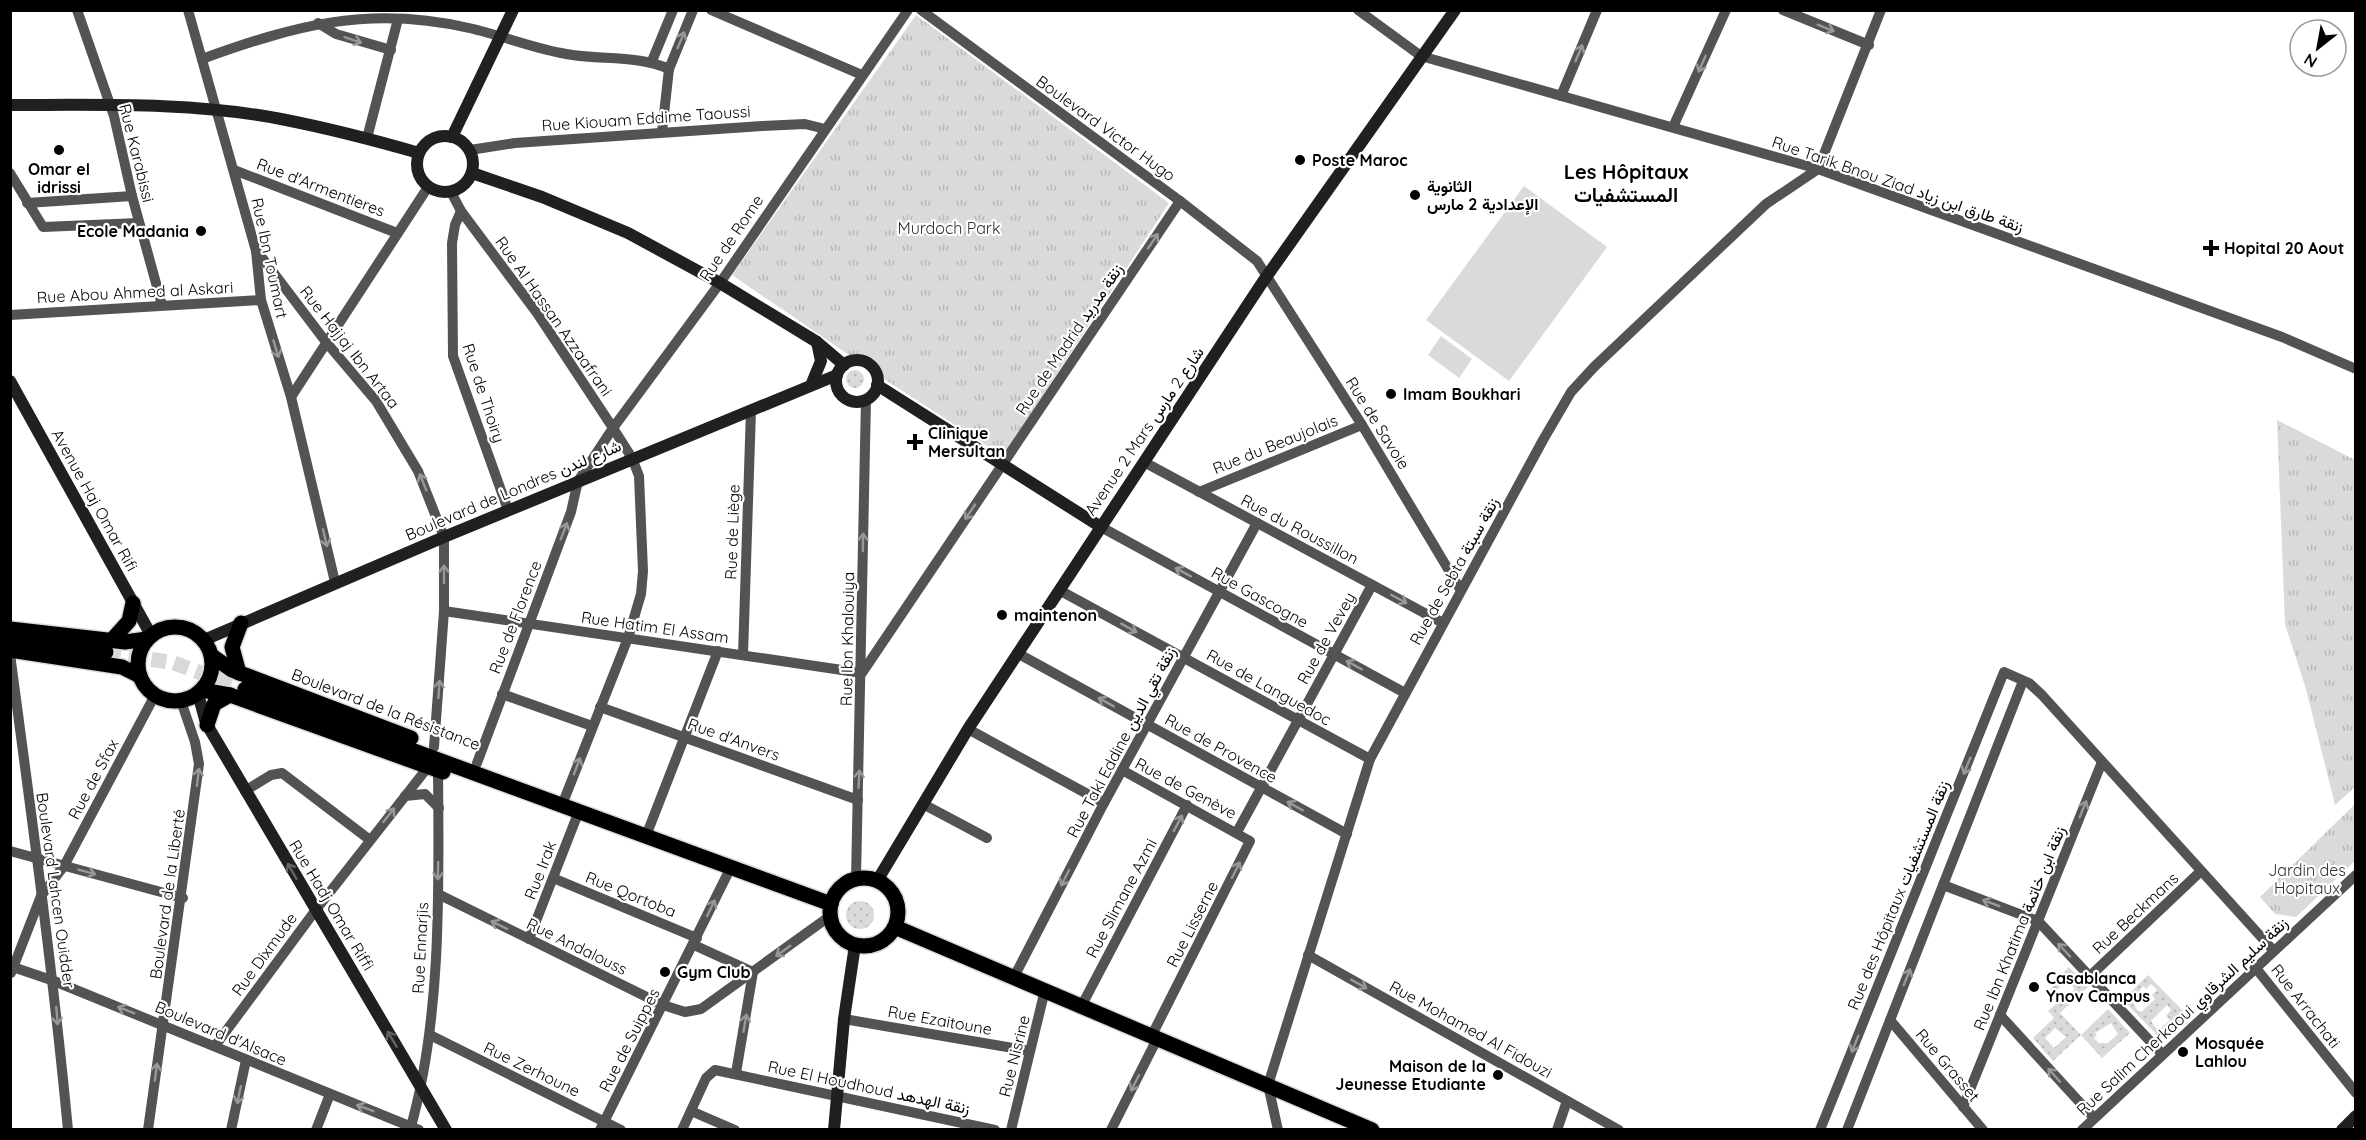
<svg xmlns="http://www.w3.org/2000/svg" width="2366" height="1140" font-family="Quicksand,Vazirmatn,sans-serif">
<defs>
<pattern id="grass-dots" width="8" height="8" patternUnits="userSpaceOnUse" patternTransform="scale(1.5)"><rect width="8" height="8" fill="#dadada"/><path d="M2 2h.1M6 6h.1" fill="none" stroke="#b9b9b9" stroke-width="1.8" stroke-linecap="round"/></pattern>
<pattern id="park-tufts" width="24" height="20" patternUnits="userSpaceOnUse" patternTransform="scale(1.5)"><rect width="24" height="20" fill="#dadada"/><path d="M3 7l-1-3M5 7V3M7 7l1-3M15 17l-1-3M17 17v-4M19 17l1-3" fill="none" stroke="#b9b9b9"/></pattern>
</defs>
<rect width="100%" height="100%" fill="#fff"/>
<g fill="url(#grass-dots)" fill-rule="evenodd">
<circle cx="855" cy="379" r="9"/>
<circle cx="860" cy="915" r="14"/>
<path d="M2069 967 2088 987 2060 1013 2081 1035 2108 1009 2130 1033 2102 1058 2081 1035 2053 1061 2033 1038 2054 1018 2048 1011C2058 1001 2067 997 2075 989L2065 978 2054 996 2050 992 2054 981ZM2111 1023 2118 1034 2108 1043H2098L2094 1038 2097 1035 2095 1033ZM2055 1028 2066 1037 2054 1048 2045 1038Z"/>
<path d="M2148 975 2189 1017 2169 1037 2157 1035 2123 1000ZM2151 984 2157 990 2152 995 2155 999 2141 1012 2138 1011 2132 1002 2143 986 2146 989ZM2167 1005 2171 1010 2166 1016 2170 1020 2158 1031 2151 1021Z"/>
</g>
<g fill="url(#park-tufts)">
<path d="M916 15 1169 203 1003 456 884 379C881 360 867 352 849 355L732 275Z"/>
<polygon points="2277,420 2355,460 2355,787 2335,805 2306,689 2285,624"/>
<polygon points="2355,804 2355,861 2296,917 2275,914 2260,897"/>
</g>
<g fill="#dadada">
<polygon points="1524,186 1607,247 1509,381 1426,320"/>
<polygon points="1441,336 1472,359 1459,378 1428,355"/>
</g>
<g fill="none" stroke-linecap="round" stroke-linejoin="round">
<polyline stroke="#d9d9d9" stroke-width="15" stroke-dasharray="15 8" stroke-linecap="butt" points="106,652 174,663 245,689"/>
<g stroke="#dbdbdb" stroke-width="18">
<g id="primary">
<circle cx="175" cy="664" r="37"/>
<polyline points="10,629 125,642 147,639"/>
<polyline points="10,639 106,652"/>
<polyline points="111,641 129,621 133,603"/>
<polyline points="10,650 122,667 140,676"/>
<polyline points="212,656 232,670 411,738"/>
<polyline points="239,673 232,647 241,623"/>
<polyline points="245,689 831,904"/>
<polyline points="202,690 230,695 443,772"/>
<polyline points="207,725 214,704 230,695"/>
<circle cx="864" cy="912" r="34"/>
<polyline points="895,927 1372,1130"/>
</g>
</g>
<g stroke="#535353" stroke-width="10">
<polyline points="77,10 114,116 132,196 162,305"/>
<polyline points="188,10 256,251 261,300 291,397 335,582"/>
<polyline points="711,10 862,75"/>
<polyline points="921,10 1180,201 1257,261 1362,425 1460,589"/>
<polyline points="1358,10 1421,56 1818,169 2282,337 2356,369"/>
<polyline points="1783,10 1869,45"/>
<polyline points="318,23 336,34 391,50"/>
<path d="M202 59C296 25 369 5 469 28 500 35 530 47 561 53 597 61 636 54 669 69"/>
<polyline points="652,61 673,10"/>
<polyline points="1561,96 1597,10"/>
<polyline points="1673,127 1726,10"/>
<polyline points="662,132 669,69 693,10"/>
<polyline points="367,138 398,19"/>
<polyline points="470,150 515,143 762,126 805,124 825,129"/>
<polyline points="1818,169 1881,10"/>
<polyline points="234,170 397,233"/>
<polyline points="10,173 43,227 139,223"/>
<polyline points="451,192 461,211 537,313 613,428 632,458 639,476 643,571 641,594 628,638 562,805"/>
<polyline points="27,203 132,196"/>
<polyline points="461,211 455,225 452,243 453,356 508,510"/>
<polyline points="257,251 326,342 376,401 418,471 444,537 444,611 434,747"/>
<polyline points="10,315 261,300"/>
<polyline points="291,397 428,187"/>
<polyline points="1144,462 1443,623"/>
<polyline points="1199,492 1362,425"/>
<polyline points="1101,527 1405,693"/>
<polyline points="1059,590 1370,759"/>
<polyline points="444,611 862,673 1180,201"/>
<polyline points="1017,653 1347,834"/>
<path d="M10 654C31 812 53 971 68 1130"/>
<polyline points="743,655 751,410"/>
<polyline points="502,694 592,726"/>
<polyline points="600,707 858,800"/>
<polyline points="968,729 1104,803"/>
<polyline points="477,763 571,512 578,481 613,428 720,283 908,10"/>
<polyline points="1122,770 1250,841 1152,1035"/>
<polyline points="245,791 271,775 282,773 370,840"/>
<polyline points="405,796 425,794 439,808"/>
<polyline points="923,804 987,838"/>
<polyline points="1237,832 1372,585"/>
<polyline points="646,836 718,651"/>
<polyline points="10,851 183,898"/>
<polyline points="553,878 697,938"/>
<polyline points="856,879 866,399"/>
<polyline points="1943,885 2038,921 2162,1054"/>
<polyline points="438,894 663,1005 685,1012 701,1009 830,916"/>
<polyline points="529,939 579,811"/>
<polyline points="694,945 753,972 736,1073"/>
<polyline points="1308,955 1619,1130"/>
<polyline points="10,966 54,981 419,1130"/>
<polyline points="2255,967 2356,1093"/>
<polyline points="11,973 41,896 64,866 155,695"/>
<polyline points="1014,977 1104,803 1257,523"/>
<polyline points="2089,977 2201,871"/>
<polyline points="1082,1005 1187,805"/>
<polyline points="2000,1015 2094,1118"/>
<polyline points="844,1019 1030,1051"/>
<polyline points="1890,1020 1983,1130"/>
<polyline points="430,1035 621,1130"/>
<polyline points="215,1046 315,911 428,767"/>
<polyline points="1963,1107 2102,762"/>
<polyline points="691,1111 735,1130"/>
<polyline points="148,1130 199,764 195,742 181,701"/>
<polyline points="231,1130 246,1060"/>
<polyline points="316,1130 330,1094"/>
<path d="M410 1130C442 1019 439 885 438 770"/>
<polyline points="600,1130 731,867"/>
<polyline points="682,1130 706,1078 715,1070 995,1130"/>
<polyline points="1011,1130 1045,990"/>
<polyline points="1111,1130 1158,1037"/>
<polyline points="1278,1130 1268,1085 1370,759 1543,440 1571,392 1594,367 1766,204 1818,169"/>
<polyline points="1557,1130 1567,1101"/>
<polyline points="1820,1130 2004,672 2029,683 2042,695 2273,950"/>
<polyline points="1847,1130 2023,681"/>
<polyline points="2082,1130 2356,875"/>
</g>
<g stroke="#202020" stroke-width="12">
<path d="M10 105C100 105 193 102 281 119 327 128 374 140 419 153"/>
<circle cx="445" cy="164" r="28"/>
<polyline points="452,137 513,10"/>
<polyline points="472,173 542,197 628,233 720,283 817,342 844,365"/>
<circle cx="857" cy="381" r="21"/>
<polyline points="10,381 151,635"/>
<polyline points="812,383 821,361 817,342"/>
<polyline points="877,385 1101,527"/>
<polyline points="204,640 444,537 837,375"/>
<polyline points="198,694 206,723 446,1130"/>
<polyline points="877,881 968,729 1262,283 1455,10"/>
<polyline points="834,1130 844,1019 855,945"/>
<polyline points="2342,1130 2356,1116"/>
</g>
<use href="#primary" stroke="#000" stroke-width="15"/>
</g>
<defs><path id="oneway-shaft" d="M-6 0H5M1.5-3L5.5 0L1.5 3" fill="none" stroke-width="1.6" stroke-linecap="round" stroke-linejoin="round" transform="scale(1.5)"/></defs>
<g stroke="#989898">
<use href="#oneway-shaft" transform="translate(1826 28) rotate(22)"/>
<use href="#oneway-shaft" transform="translate(353 40) rotate(18)"/>
<use href="#oneway-shaft" transform="translate(681 40) rotate(-67)"/>
<use href="#oneway-shaft" transform="translate(1579 53) rotate(-67)"/>
<use href="#oneway-shaft" transform="translate(1702 64) rotate(114)"/>
<use href="#oneway-shaft" transform="translate(1153 241) rotate(-56)"/>
<use href="#oneway-shaft" transform="translate(276 349) rotate(73)"/>
<use href="#oneway-shaft" transform="translate(423 482) rotate(-112)"/>
<use href="#oneway-shaft" transform="translate(970 512) rotate(124)"/>
<use href="#oneway-shaft" transform="translate(564 531) rotate(-69)"/>
<use href="#oneway-shaft" transform="translate(325 538) rotate(77)"/>
<use href="#oneway-shaft" transform="translate(863 542) rotate(-89)"/>
<use href="#oneway-shaft" transform="translate(1183 572) rotate(-151)"/>
<use href="#oneway-shaft" transform="translate(444 574) rotate(-90)"/>
<use href="#oneway-shaft" transform="translate(1399 599) rotate(28)"/>
<use href="#oneway-shaft" transform="translate(1129 628) rotate(29)"/>
<use href="#oneway-shaft" transform="translate(1354 665) rotate(-151)"/>
<use href="#oneway-shaft" transform="translate(439 689) rotate(-86)"/>
<use href="#oneway-shaft" transform="translate(1106 702) rotate(-151)"/>
<use href="#oneway-shaft" transform="translate(577 766) rotate(-70)"/>
<use href="#oneway-shaft" transform="translate(1967 766) rotate(112)"/>
<use href="#oneway-shaft" transform="translate(198 777) rotate(-83)"/>
<use href="#oneway-shaft" transform="translate(859 779) rotate(-87)"/>
<use href="#oneway-shaft" transform="translate(1295 806) rotate(-151)"/>
<use href="#oneway-shaft" transform="translate(2083 809) rotate(-68)"/>
<use href="#oneway-shaft" transform="translate(389 815) rotate(-52)"/>
<use href="#oneway-shaft" transform="translate(1178 823) rotate(-62)"/>
<use href="#oneway-shaft" transform="translate(1236 870) rotate(-63)"/>
<use href="#oneway-shaft" transform="translate(438 871) rotate(91)"/>
<use href="#oneway-shaft" transform="translate(87 872) rotate(15)"/>
<use href="#oneway-shaft" transform="translate(1065 878) rotate(117)"/>
<use href="#oneway-shaft" transform="translate(1991 903) rotate(-159)"/>
<use href="#oneway-shaft" transform="translate(711 908) rotate(-64)"/>
<use href="#oneway-shaft" transform="translate(499 925) rotate(-154)"/>
<use href="#oneway-shaft" transform="translate(2064 950) rotate(-133)"/>
<use href="#oneway-shaft" transform="translate(783 951) rotate(144)"/>
<use href="#oneway-shaft" transform="translate(1907 977) rotate(-68)"/>
<use href="#oneway-shaft" transform="translate(1359 984) rotate(29)"/>
<use href="#oneway-shaft" transform="translate(126 1010) rotate(-158)"/>
<use href="#oneway-shaft" transform="translate(57 1016) rotate(85)"/>
<use href="#oneway-shaft" transform="translate(745 1023) rotate(-80)"/>
<use href="#oneway-shaft" transform="translate(1855 1044) rotate(112)"/>
<use href="#oneway-shaft" transform="translate(156 1072) rotate(-82)"/>
<use href="#oneway-shaft" transform="translate(2054 1075) rotate(-132)"/>
<use href="#oneway-shaft" transform="translate(1135 1083) rotate(117)"/>
<use href="#oneway-shaft" transform="translate(239 1095) rotate(102)"/>
<use href="#oneway-shaft" transform="translate(365 1108) rotate(-159)"/>
</g>
<g stroke="#636363">
<use href="#oneway-shaft" transform="translate(292 871) rotate(-120)"/>
<use href="#oneway-shaft" transform="translate(392 1039) rotate(-121)"/>
</g>
<g fill="#000" stroke="#fff" stroke-width="2">
<circle cx="59" cy="150" r="6"/>
<circle cx="1300" cy="160" r="6"/>
<circle cx="1415" cy="195" r="6"/>
<circle cx="201" cy="231" r="6"/>
<path d="M2208 239h6v6h6v6h-6v6h-6v-6h-6v-6h6z"/>
<circle cx="1391" cy="394" r="6"/>
<path d="M912 433h6v6h6v6h-6v6h-6v-6h-6v-6h6z"/>
<circle cx="1002" cy="615" r="6"/>
<circle cx="665" cy="972" r="6"/>
<circle cx="2034" cy="987" r="6"/>
<circle cx="2183" cy="1052" r="6"/>
<circle cx="1498" cy="1075" r="6"/>
</g>
<g text-anchor="middle" stroke-width="4.5" stroke-linejoin="round" paint-order="stroke">
<g font-size="16" fill="#000" stroke="#fff">
<text transform="translate(646 118) rotate(-4)" y="6">Rue Kiouam Eddime Taoussi</text>
<text transform="translate(1106 128) rotate(36)" y="6">Boulevard Victor Hugo</text>
<text transform="translate(137 153) rotate(76)" y="6">Rue Karabissi</text>
<text transform="translate(1898 184) rotate(19)" y="6">Rue Tarik Bnou Ziad زنقة طارق ابن زياد</text>
<text transform="translate(321 187) rotate(21)" y="6">Rue d'Armentieres</text>
<text transform="translate(731 238) rotate(-56)" y="6">Rue de Rome</text>
<text transform="translate(270 258) rotate(78)" y="6">Rue Ibn Toumart</text>
<text transform="translate(135 292) rotate(-3)" y="6">Rue Abou Ahmed al Askari</text>
<text transform="translate(554 316) rotate(55)" y="6">Rue Al Hassan Azzaafrani</text>
<text transform="translate(1069 339) rotate(-56)" y="6">Rue de Madrid زنقة مدريد</text>
<text transform="translate(350 347) rotate(52)" y="6">Rue Hajjaj Ibn Artaa</text>
<text transform="translate(484 393) rotate(72)" y="6">Rue de Thoiry</text>
<text transform="translate(1378 423) rotate(58)" y="6">Rue de Savoie</text>
<text transform="translate(1144 431) rotate(-56)" y="6">Avenue 2 Mars شارع 2 مارس</text>
<text transform="translate(1275 444) rotate(-22)" y="6">Rue du Beaujolais</text>
<text transform="translate(513 490) rotate(-23)" y="6">Boulevard de Londres شارع لندن</text>
<text transform="translate(95 500) rotate(61)" y="6">Avenue Haj Omar Rifi</text>
<text transform="translate(1300 529) rotate(28)" y="6">Rue du Roussillon</text>
<text transform="translate(732 532) rotate(-88)" y="6">Rue de Liège</text>
<text transform="translate(1454 571) rotate(-61)" y="6">Rue de Sebta زنقة سبتة</text>
<text transform="translate(1260 597) rotate(29)" y="6">Rue Gascogne</text>
<text transform="translate(515 617) rotate(-69)" y="6">Rue de Florence</text>
<text transform="translate(655 627) rotate(8)" y="6">Rue Hatim El Assam</text>
<text transform="translate(1326 638) rotate(-61)" y="6">Rue de Vevey</text>
<text transform="translate(847 639) rotate(-89)" y="6">Rue Ibn Khalouiya</text>
<text transform="translate(1269 687) rotate(29)" y="6">Rue de Languedoc</text>
<text transform="translate(386 709) rotate(21)" y="6">Boulevard de la Résistance</text>
<text transform="translate(734 739) rotate(20)" y="6">Rue d'Anvers</text>
<text transform="translate(1121 742) rotate(-62)" y="6">Rue Taki Eddine زنقة تقي الدين</text>
<text transform="translate(1221 748) rotate(29)" y="6">Rue de Provence</text>
<text transform="translate(93 779) rotate(-62)" y="6">Rue de Sfax</text>
<text transform="translate(1186 788) rotate(28)" y="6">Rue de Genève</text>
<text transform="translate(540 870) rotate(-69)" y="6">Rue Irak</text>
<text transform="translate(56 890) rotate(82)" y="6">Boulevard Lahcen Ouidder</text>
<text transform="translate(167 894) rotate(-82)" y="6">Boulevard de la Liberté</text>
<text transform="translate(631 894) rotate(22)" y="6">Rue Qortoba</text>
<text transform="translate(1898 895) rotate(-68)" y="6">Rue des Hôpitaux زنقة المستشفيات</text>
<text transform="translate(1121 898) rotate(-62)" y="6">Rue Slimane Azmi</text>
<text transform="translate(332 905) rotate(59)" y="6">Rue Hadj Omar Riffi</text>
<text transform="translate(2135 913) rotate(-43)" y="6">Rue Beckmans</text>
<text transform="translate(1192 924) rotate(-63)" y="6">Rue Lisserne</text>
<text transform="translate(2019 928) rotate(-68)" y="6">Rue Ibn Khatima زنقة ابن خاتمة</text>
<text transform="translate(577 946) rotate(26)" y="6">Rue Andalouss</text>
<text transform="translate(420 948) rotate(-87)" y="6">Rue Ennarjis</text>
<text transform="translate(264 954) rotate(-54)" y="6">Rue Dixmude</text>
<text transform="translate(2306 1006) rotate(52)" y="6">Rue Arrachati</text>
<text transform="translate(2182 1016) rotate(-43)" y="6">Rue Salim Cherkaoui زنقة سليم الشرقاوي</text>
<text transform="translate(940 1020) rotate(10)" y="6">Rue Ezaitoune</text>
<text transform="translate(1471 1029) rotate(29)" y="6">Rue Mohamed Al Fidouzi</text>
<text transform="translate(221 1033) rotate(23)" y="6">Boulevard d'Alsace</text>
<text transform="translate(629 1040) rotate(-63)" y="6">Rue de Suippes</text>
<text transform="translate(1014 1056) rotate(-76)" y="6">Rue Nisrine</text>
<text transform="translate(1948 1065) rotate(50)" y="6">Rue Grasset</text>
<text transform="translate(532 1069) rotate(26)" y="6">Rue Zerhoune</text>
<text transform="translate(869 1087) rotate(12)" y="6">Rue El Houdhoud زنقة الهدهد</text>
</g>
<g font-size="16" font-weight="bold" fill="#000" stroke="#fff" text-anchor="start">
<text x="1312" y="166">Poste Maroc</text>
<text x="59" y="175" text-anchor="middle">Omar el<tspan x="59" dy="18">idrissi</tspan></text>
<text x="1427" y="192">الثانوية<tspan x="1427" dy="18">الإعدادية 2 مارس</tspan></text>
<text x="189" y="237" text-anchor="end">Ecole Madania</text>
<text x="2224" y="254">Hopital 20 Aout</text>
<text x="1403" y="400">Imam Boukhari</text>
<text x="928" y="439">Clinique<tspan x="928" dy="18">Mersultan</tspan></text>
<text x="1014" y="621">maintenon</text>
<text x="677" y="978">Gym Club</text>
<text x="2046" y="984">Casablanca<tspan x="2046" dy="18">Ynov Campus</tspan></text>
<text x="2195" y="1049">Mosquée<tspan x="2195" dy="18">Lahlou</tspan></text>
<text x="1486" y="1072" text-anchor="end">Maison de la<tspan x="1486" dy="18">Jeunesse Etudiante</tspan></text>
</g>
<g font-size="16" fill="#313131" stroke="#fff">
<text x="949" y="234">Murdoch Park</text>
<text x="2307" y="876">Jardin des<tspan x="2307" dy="18">Hopitaux</tspan></text>
</g>
<g font-size="20" font-weight="bold" fill="#000" stroke="#fff">
<text x="1626" y="179">Les Hôpitaux<tspan x="1626" dy="23">المستشفيات</tspan></text>
</g>
</g>
<rect width="2366" height="1140" fill="none" stroke="#000000" stroke-width="24"/>
<g transform="translate(2318 48) rotate(211)"><circle r="28" fill="#ffffff" stroke="#999999" stroke-width="1.5"/>
<path d="M0-4.5L10 22L0 15L-10 22Z" fill="#000000"/>
<text y="-9" font-size="16" font-weight="bold" text-anchor="middle" fill="#000000">N</text>
</g>
</svg>
